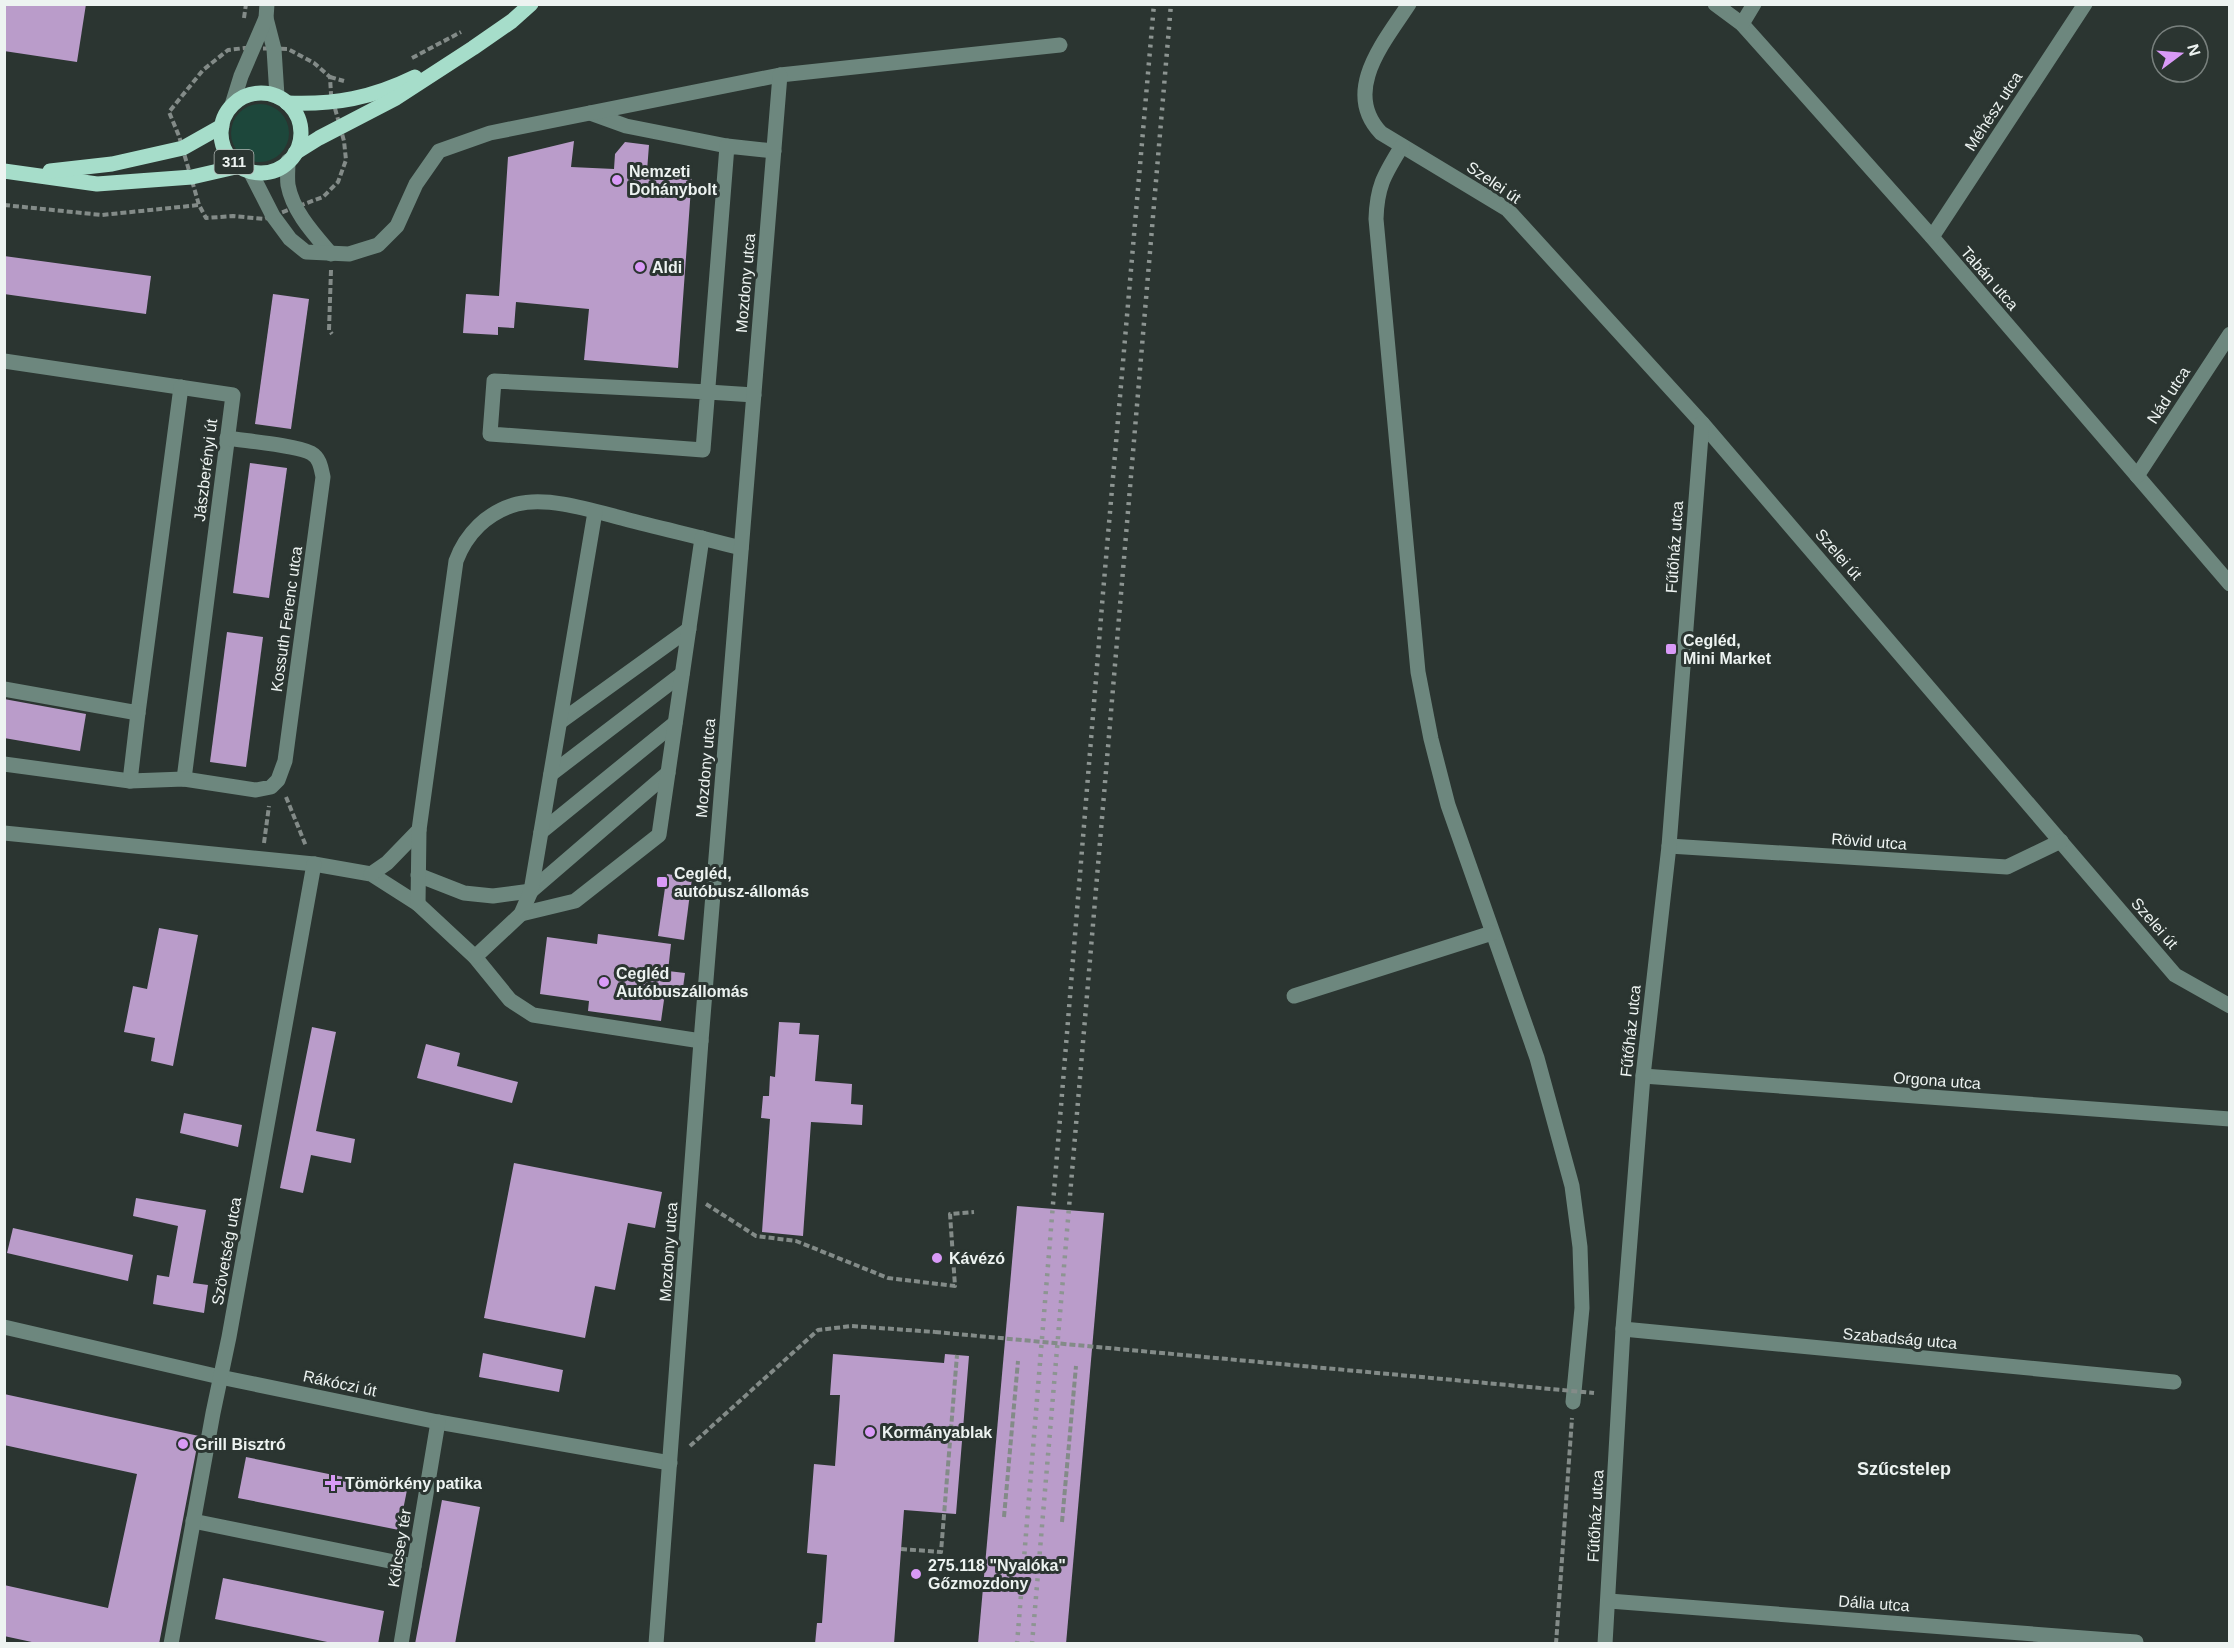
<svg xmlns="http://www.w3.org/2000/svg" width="2234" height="1648" font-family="Arial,sans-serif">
<rect width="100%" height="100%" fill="#2b3531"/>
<circle fill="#1d473b" cx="260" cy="133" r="29"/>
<g fill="#ba9cca">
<polygon points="4,4 86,4 77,62 4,51"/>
<polygon points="574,141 571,167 614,169 615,154 625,142 649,145 647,171 692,174 678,368 584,360 589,309 516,302 514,328 498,327 498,335 463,333 466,294 499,296 508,157"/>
<polygon points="4,256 151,276 146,314 4,294"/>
<polygon points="273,294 309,299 291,429 255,424"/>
<polygon points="250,463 287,468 269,598 233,593"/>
<polygon points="227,632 263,637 246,767 210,762"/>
<polygon points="4,699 86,714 80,751 4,738"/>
<polygon points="667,874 692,878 684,940 658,936"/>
<polygon points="159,928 198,935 173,1066 151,1061 155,1038 124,1032 133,986 147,989"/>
<polygon points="598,934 671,944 668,971 685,973 682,995 665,993 661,1021 588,1011 589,1001 540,994 547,937 597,944"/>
<polygon points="779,1022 800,1023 799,1034 819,1035 815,1081 852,1084 851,1104 863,1105 862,1125 811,1122 803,1236 762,1232 770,1119 761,1118 763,1096 769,1096 770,1076 775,1077"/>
<polygon points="312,1027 336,1032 316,1131 355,1139 351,1163 311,1155 303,1193 280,1188"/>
<polygon points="426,1044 460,1053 457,1066 518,1082 512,1103 417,1078"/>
<polygon points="184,1113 242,1125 238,1147 180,1133"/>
<polygon points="514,1163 662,1192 655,1228 628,1223 615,1290 595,1286 585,1338 484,1318"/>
<polygon points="136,1198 206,1210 193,1283 208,1285 204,1313 153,1304 157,1275 169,1277 178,1226 133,1216"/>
<polygon points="1017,1206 1104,1213 1066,1644 978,1644"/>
<polygon points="13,1228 133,1255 128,1281 7,1253"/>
<polygon points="483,1353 563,1370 559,1392 479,1377"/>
<polygon points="833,1354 944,1363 945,1354 969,1356 956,1514 904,1510 894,1644 815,1644 817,1623 822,1623 827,1555 807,1553 814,1464 835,1466 840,1395 830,1395"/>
<polygon points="4,1394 199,1436 159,1644 41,1644 4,1636 4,1585 108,1608 137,1474 4,1445"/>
<polygon points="246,1457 407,1490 399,1530 238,1498"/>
<polygon points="442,1500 480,1507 458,1627 455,1644 415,1644"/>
<polygon points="223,1578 384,1611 378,1644 337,1644 215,1619"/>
</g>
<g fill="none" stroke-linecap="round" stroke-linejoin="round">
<g stroke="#838b88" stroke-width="4" stroke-dasharray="6 3" stroke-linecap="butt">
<polyline points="244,18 246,4"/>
<polygon points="245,48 288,49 314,63 330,77 331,94 344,141 346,160 338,182 323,197 264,219 233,216 206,218 199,205 179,136 169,112 203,70 228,50"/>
<polyline points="412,58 461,32"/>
<polyline points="330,77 344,81"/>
<polyline points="4,205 102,215 199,205"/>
<polyline points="331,270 329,330 332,334"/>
<polyline points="286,797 306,846"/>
<polyline points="264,843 269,806"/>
<polyline points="706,1204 756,1236 796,1241 888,1278 955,1286 950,1214 974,1212"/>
<polyline points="690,1446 818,1330 852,1326 935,1332"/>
<polyline points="1004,1517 1018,1361"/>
<polyline points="1062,1522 1076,1366"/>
<polyline points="901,1549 941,1552 957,1355"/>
<polyline points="1556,1644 1572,1418"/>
</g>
<g stroke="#6d877e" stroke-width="15">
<path d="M1409 4C1385 41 1341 91 1381 133L1507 209 1702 423 2175 975 2230 1006"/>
<polyline points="1715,4 1742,24 1932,237 2230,584"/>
<polyline points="266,18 274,49 277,96"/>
<polyline points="1742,24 1754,4"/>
<polyline points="232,105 241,76 266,18 267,4"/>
<polyline points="590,113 626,126 727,146"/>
<path d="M1402 146C1385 174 1377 185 1376 219L1418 672 1431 739 1448 805 1537 1058 1572 1186 1580 1247 1582 1308 1573 1402"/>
<path d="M288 161C288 169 287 178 288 185 293 212 314 234 331 254"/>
<polyline points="250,171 273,216 290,239 306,252 349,254 378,245 397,226 416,184 439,151 490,133 780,75 1060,45"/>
<polyline points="1932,237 2085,4"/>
<polyline points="4,361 233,395 184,779"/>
<polyline points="754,395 708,392 494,381 490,434 703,450 727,146 774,151"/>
<polyline points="2137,476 2230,334"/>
<polyline points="4,689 138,713 181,387"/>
<polyline points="560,722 689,629"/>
<path d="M4 764 130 781 184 779 256 790 271 787 278 780 285 761 323 477C321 468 320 458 311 453 296 445 246 441 227 438"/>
<polyline points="551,774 682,674"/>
<polyline points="130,781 138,713"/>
<polyline points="541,832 675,723"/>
<polyline points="4,833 314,864 371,874 418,904 475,957 510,1000 533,1015 701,1041"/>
<polyline points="1669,846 2007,867 2061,841"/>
<path d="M371 874 387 863 419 830 456 561C466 534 487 512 517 504 549 496 594 511 625 519 664 529 703 538 741 548"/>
<polyline points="418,875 464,893 493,896 531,891 668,773"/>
<polyline points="418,904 419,830"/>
<polyline points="521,914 575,901 659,835 702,538"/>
<polyline points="475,957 521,914 531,891 595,512"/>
<polyline points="1294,996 1492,933"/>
<polyline points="1643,1076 2230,1119"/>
<polyline points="4,1327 220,1377 438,1422 670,1463"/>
<polyline points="1623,1329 2174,1382"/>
<polyline points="193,1521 414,1566"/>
<polyline points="1609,1601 2136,1642"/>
<polyline points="171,1644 213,1413 229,1337 314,864"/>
<polyline points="401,1644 438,1422"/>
<polyline points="656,1644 701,1041 780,75"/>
<polyline points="1605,1644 1623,1329 1643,1076 1669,846 1702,423"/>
</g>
<g stroke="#a6ddca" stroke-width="15">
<circle cx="261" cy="133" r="40"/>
<path d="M287 103C335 105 372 98 415 77"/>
<polyline points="295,153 319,138 396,98 473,48 512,21 531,4"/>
<polyline points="4,171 97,184 192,177 240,166"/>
<polyline points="50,171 112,164 183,148 222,126"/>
</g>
<g stroke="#8d9592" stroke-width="4.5" stroke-dasharray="3 6" stroke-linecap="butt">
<polyline points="1017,1644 1103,593 1154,4"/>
<polyline points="1032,1644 1171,4"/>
</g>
<polyline stroke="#838b88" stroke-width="4" stroke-dasharray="6 3" stroke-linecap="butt" points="935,1332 1594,1393"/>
</g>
<g fill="#d99af7" stroke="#2b3531" stroke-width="2">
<circle cx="617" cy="180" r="6"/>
<circle cx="640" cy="267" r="6"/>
<rect x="1665" y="643" width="12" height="12" rx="3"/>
<rect x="656" y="876" width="12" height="12" rx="3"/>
<circle cx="604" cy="982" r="6"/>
<circle cx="937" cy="1258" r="6"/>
<circle cx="870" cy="1432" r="6"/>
<circle cx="183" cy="1444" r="6"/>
<path d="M330 1474h6v6h6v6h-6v6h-6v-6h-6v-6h6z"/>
<circle cx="916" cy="1574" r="6"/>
</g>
<g text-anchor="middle" stroke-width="6" stroke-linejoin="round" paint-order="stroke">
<rect fill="#2b3531" stroke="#b3bab7" stroke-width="1.5" x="214.5" y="150" width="39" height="24" rx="4.5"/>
<g font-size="15" font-weight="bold" fill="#edf3f1">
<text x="234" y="167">311</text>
</g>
<g font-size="16" fill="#edf3f1" stroke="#2b3531">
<text transform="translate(1993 111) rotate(-57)" y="6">Méhész utca</text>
<text transform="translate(1494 182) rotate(34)" y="6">Szelei út</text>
<text transform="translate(1990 278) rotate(49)" y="6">Tabán utca</text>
<text transform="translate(745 283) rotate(-85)" y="6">Mozdony utca</text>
<text transform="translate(2168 395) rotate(-57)" y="6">Nád utca</text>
<text transform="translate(205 470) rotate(-83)" y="6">Jászberényi út</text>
<text transform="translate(1674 547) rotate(-86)" y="6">Fűtőház utca</text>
<text transform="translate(1839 554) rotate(49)" y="6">Szelei út</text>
<text transform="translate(286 619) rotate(-82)" y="6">Kossuth Ferenc utca</text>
<text transform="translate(705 768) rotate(-85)" y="6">Mozdony utca</text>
<text transform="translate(1869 841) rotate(4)" y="6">Rövid utca</text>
<text transform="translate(2155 923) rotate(49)" y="6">Szelei út</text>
<text transform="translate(1630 1031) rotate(-84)" y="6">Fűtőház utca</text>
<text transform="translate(1937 1080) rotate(4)" y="6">Orgona utca</text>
<text transform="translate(226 1251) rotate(-80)" y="6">Szövetség utca</text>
<text transform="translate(668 1252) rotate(-86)" y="6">Mozdony utca</text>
<text transform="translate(1900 1338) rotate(5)" y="6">Szabadság utca</text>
<text transform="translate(340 1383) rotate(12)" y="6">Rákóczi út</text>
<text transform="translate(1595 1516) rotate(-87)" y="6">Fűtőház utca</text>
<text transform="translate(399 1548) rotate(-81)" y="6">Kölcsey tér</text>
<text transform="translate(1874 1603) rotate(4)" y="6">Dália utca</text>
</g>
<g font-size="16" font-weight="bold" fill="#edf3f1" stroke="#2b3531" text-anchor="start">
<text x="629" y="177">Nemzeti<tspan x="629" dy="18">Dohánybolt</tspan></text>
<text x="652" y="273">Aldi</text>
<text x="1683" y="646">Cegléd,<tspan x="1683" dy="18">Mini Market</tspan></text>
<text x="674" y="879">Cegléd,<tspan x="674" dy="18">autóbusz-állomás</tspan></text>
<text x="616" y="979">Cegléd<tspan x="616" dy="18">Autóbuszállomás</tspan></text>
<text x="949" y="1264">Kávézó</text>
<text x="882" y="1438">Kormányablak</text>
<text x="195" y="1450">Grill Bisztró</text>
<text x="345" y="1489">Tömörkény patika</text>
<text x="928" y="1571">275.118 "Nyalóka"<tspan x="928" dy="18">Gőzmozdony</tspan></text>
</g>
<g font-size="18" font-weight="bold" fill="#edf3f1" stroke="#2b3531">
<text x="1904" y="1475">Szűcstelep</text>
</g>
</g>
<rect width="2234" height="1648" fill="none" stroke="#edf3f1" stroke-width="12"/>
<g transform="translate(2180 54) rotate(74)"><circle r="28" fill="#2b3531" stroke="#79817e" stroke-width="1.5"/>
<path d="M0-4.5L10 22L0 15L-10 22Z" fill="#d99af7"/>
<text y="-9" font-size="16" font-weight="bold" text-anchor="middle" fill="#edf3f1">N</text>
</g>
</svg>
